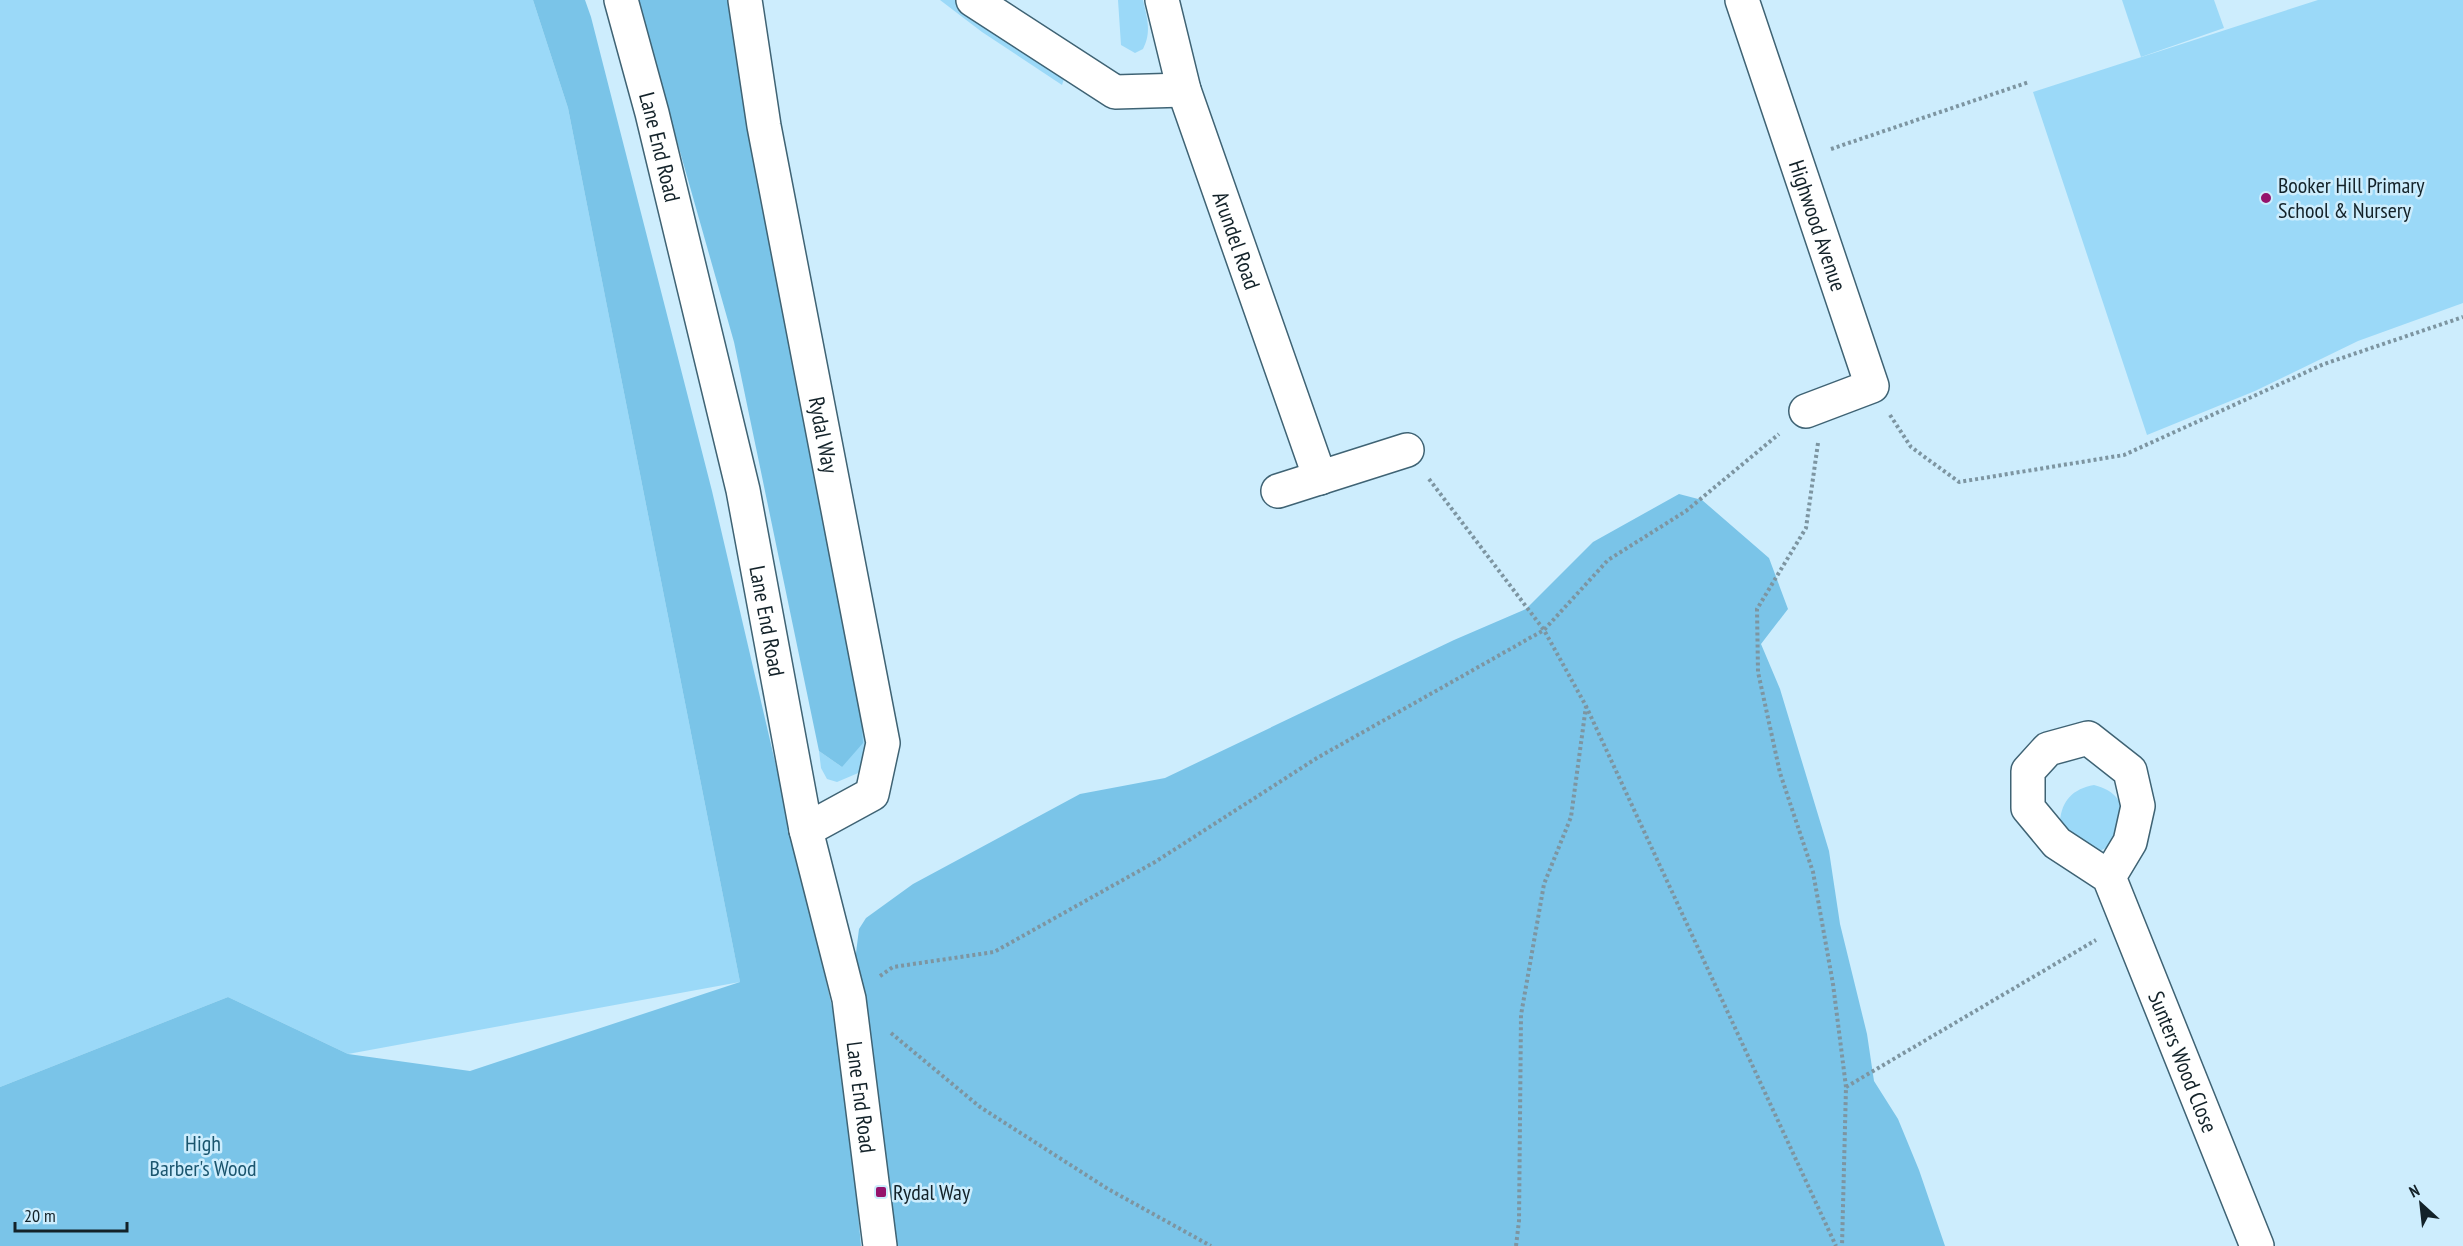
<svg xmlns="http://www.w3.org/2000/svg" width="2463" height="1246" font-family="'PT Sans Narrow',sans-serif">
<rect width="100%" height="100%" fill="#cdedfd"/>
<g fill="#9bd9f8">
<polygon points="0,0 533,0 568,108 740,982 348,1054 228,997 0,1087"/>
<polygon points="940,0 964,0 1067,70 1062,85 982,32"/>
<path d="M1118 0H1143C1147 18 1152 32 1143 49L1135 53 1121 45Z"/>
<polygon points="2122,0 2214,0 2224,28 2141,57"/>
<polygon points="2318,0 2463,0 2463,303 2358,341 2255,391 2147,435 2033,92"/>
<polygon points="856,626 876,731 863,771 837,782 827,779 821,768 819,751 842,767"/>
<path d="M2094 785C2117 791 2122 802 2127 824 2114 841 2108 854 2085 852L2060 821C2062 800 2073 789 2094 785Z"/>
</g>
<g fill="#7ac4e8">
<polygon points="533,0 585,0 591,17 712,491 844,1058 861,1246 0,1246 0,1087 228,997 348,1054 470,1071 740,982 568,108"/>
<polygon points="637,0 739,0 856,626 863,743 842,767 819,751 734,342"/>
<polygon points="1679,494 1702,500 1769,558 1788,609 1761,644 1780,689 1829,851 1840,924 1867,1034 1874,1081 1898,1119 1919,1170 1945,1246 894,1246 854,969 859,929 866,918 913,884 1080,794 1165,778 1454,640 1526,609 1593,542"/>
</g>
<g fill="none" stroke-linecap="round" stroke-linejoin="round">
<g stroke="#3f6374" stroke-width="36">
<g id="minor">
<path id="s1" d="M621 0 652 113 743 490 806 830 849 999 880 1246"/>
<path id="s2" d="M745 0 764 126 883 743 872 794 806 830"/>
<polyline points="973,0 1115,92 1184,90"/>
<path id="s3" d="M1162 0 1184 90 1320 478"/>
<path id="s4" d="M1742 0 1872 386 1806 411"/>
<polyline points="1278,491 1407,450"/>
<path id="s5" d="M2109 877 2130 842 2138 806 2130 771 2088 738 2048 749 2028 771V808L2057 843 2109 877 2257 1246"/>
</g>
</g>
<g stroke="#7d95a1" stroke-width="4" stroke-dasharray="3 3" stroke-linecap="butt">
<polyline points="1831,149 2029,82"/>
<polyline points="1890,415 1911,447 1959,482 2124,455 2324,364 2463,317"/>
<polyline points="1818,443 1806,528 1757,609 1758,672 1780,773 1813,872 1833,984 1846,1087 1842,1246"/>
<polyline points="1429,479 1544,630 1586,706 1836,1246"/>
<polyline points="880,976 893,967 994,952 1155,862 1317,758 1544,630 1608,560 1686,511 1779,434"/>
<polyline points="891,1033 980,1107 1108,1189 1211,1246"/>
<polyline points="1846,1087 2096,940"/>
<polyline points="1516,1246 1519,1221 1521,1015 1544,884 1571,817 1586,706"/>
</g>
<use href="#minor" stroke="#fff" stroke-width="33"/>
</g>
<g fill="#95136c" stroke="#cdedfd" stroke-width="2">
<circle cx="2266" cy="198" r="6"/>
<rect x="875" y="1186" width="12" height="12" rx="3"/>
</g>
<g text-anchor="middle" stroke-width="5" stroke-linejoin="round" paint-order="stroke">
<g font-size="22" fill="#132229" stroke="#cdedfd">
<text dy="8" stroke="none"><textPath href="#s1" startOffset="152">Lane End Road</textPath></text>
<text dy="8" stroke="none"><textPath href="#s4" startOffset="238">Highwood Avenue</textPath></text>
<text dy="8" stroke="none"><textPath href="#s3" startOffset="252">Arundel Road</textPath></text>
<text dy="8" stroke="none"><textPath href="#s2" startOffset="442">Rydal Way</textPath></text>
<text dy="8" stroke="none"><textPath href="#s1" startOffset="638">Lane End Road</textPath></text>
<text dy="8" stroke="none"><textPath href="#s5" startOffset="582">Sunters Wood Close</textPath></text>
<text dy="8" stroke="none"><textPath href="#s1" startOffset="1124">Lane End Road</textPath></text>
</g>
<g font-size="22" fill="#132229" stroke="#cdedfd" text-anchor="start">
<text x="2278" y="193">Booker Hill Primary<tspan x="2278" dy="25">School &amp; Nursery</tspan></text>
<text x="893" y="1200">Rydal Way</text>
</g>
<g font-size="22" fill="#1a556e" stroke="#cdedfd">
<text x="203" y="1151">High<tspan x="203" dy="25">Barber's Wood</tspan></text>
</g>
</g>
<g transform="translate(2421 1204) rotate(333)" stroke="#cdedfd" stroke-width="4.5" paint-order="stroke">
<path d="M0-4.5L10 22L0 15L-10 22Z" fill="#132229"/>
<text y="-9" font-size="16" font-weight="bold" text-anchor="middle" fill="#132229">N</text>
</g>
<path d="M15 1222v9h112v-9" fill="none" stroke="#132229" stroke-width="3"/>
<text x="24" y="1222" font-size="18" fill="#132229" stroke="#cdedfd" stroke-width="4.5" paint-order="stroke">20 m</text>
</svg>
